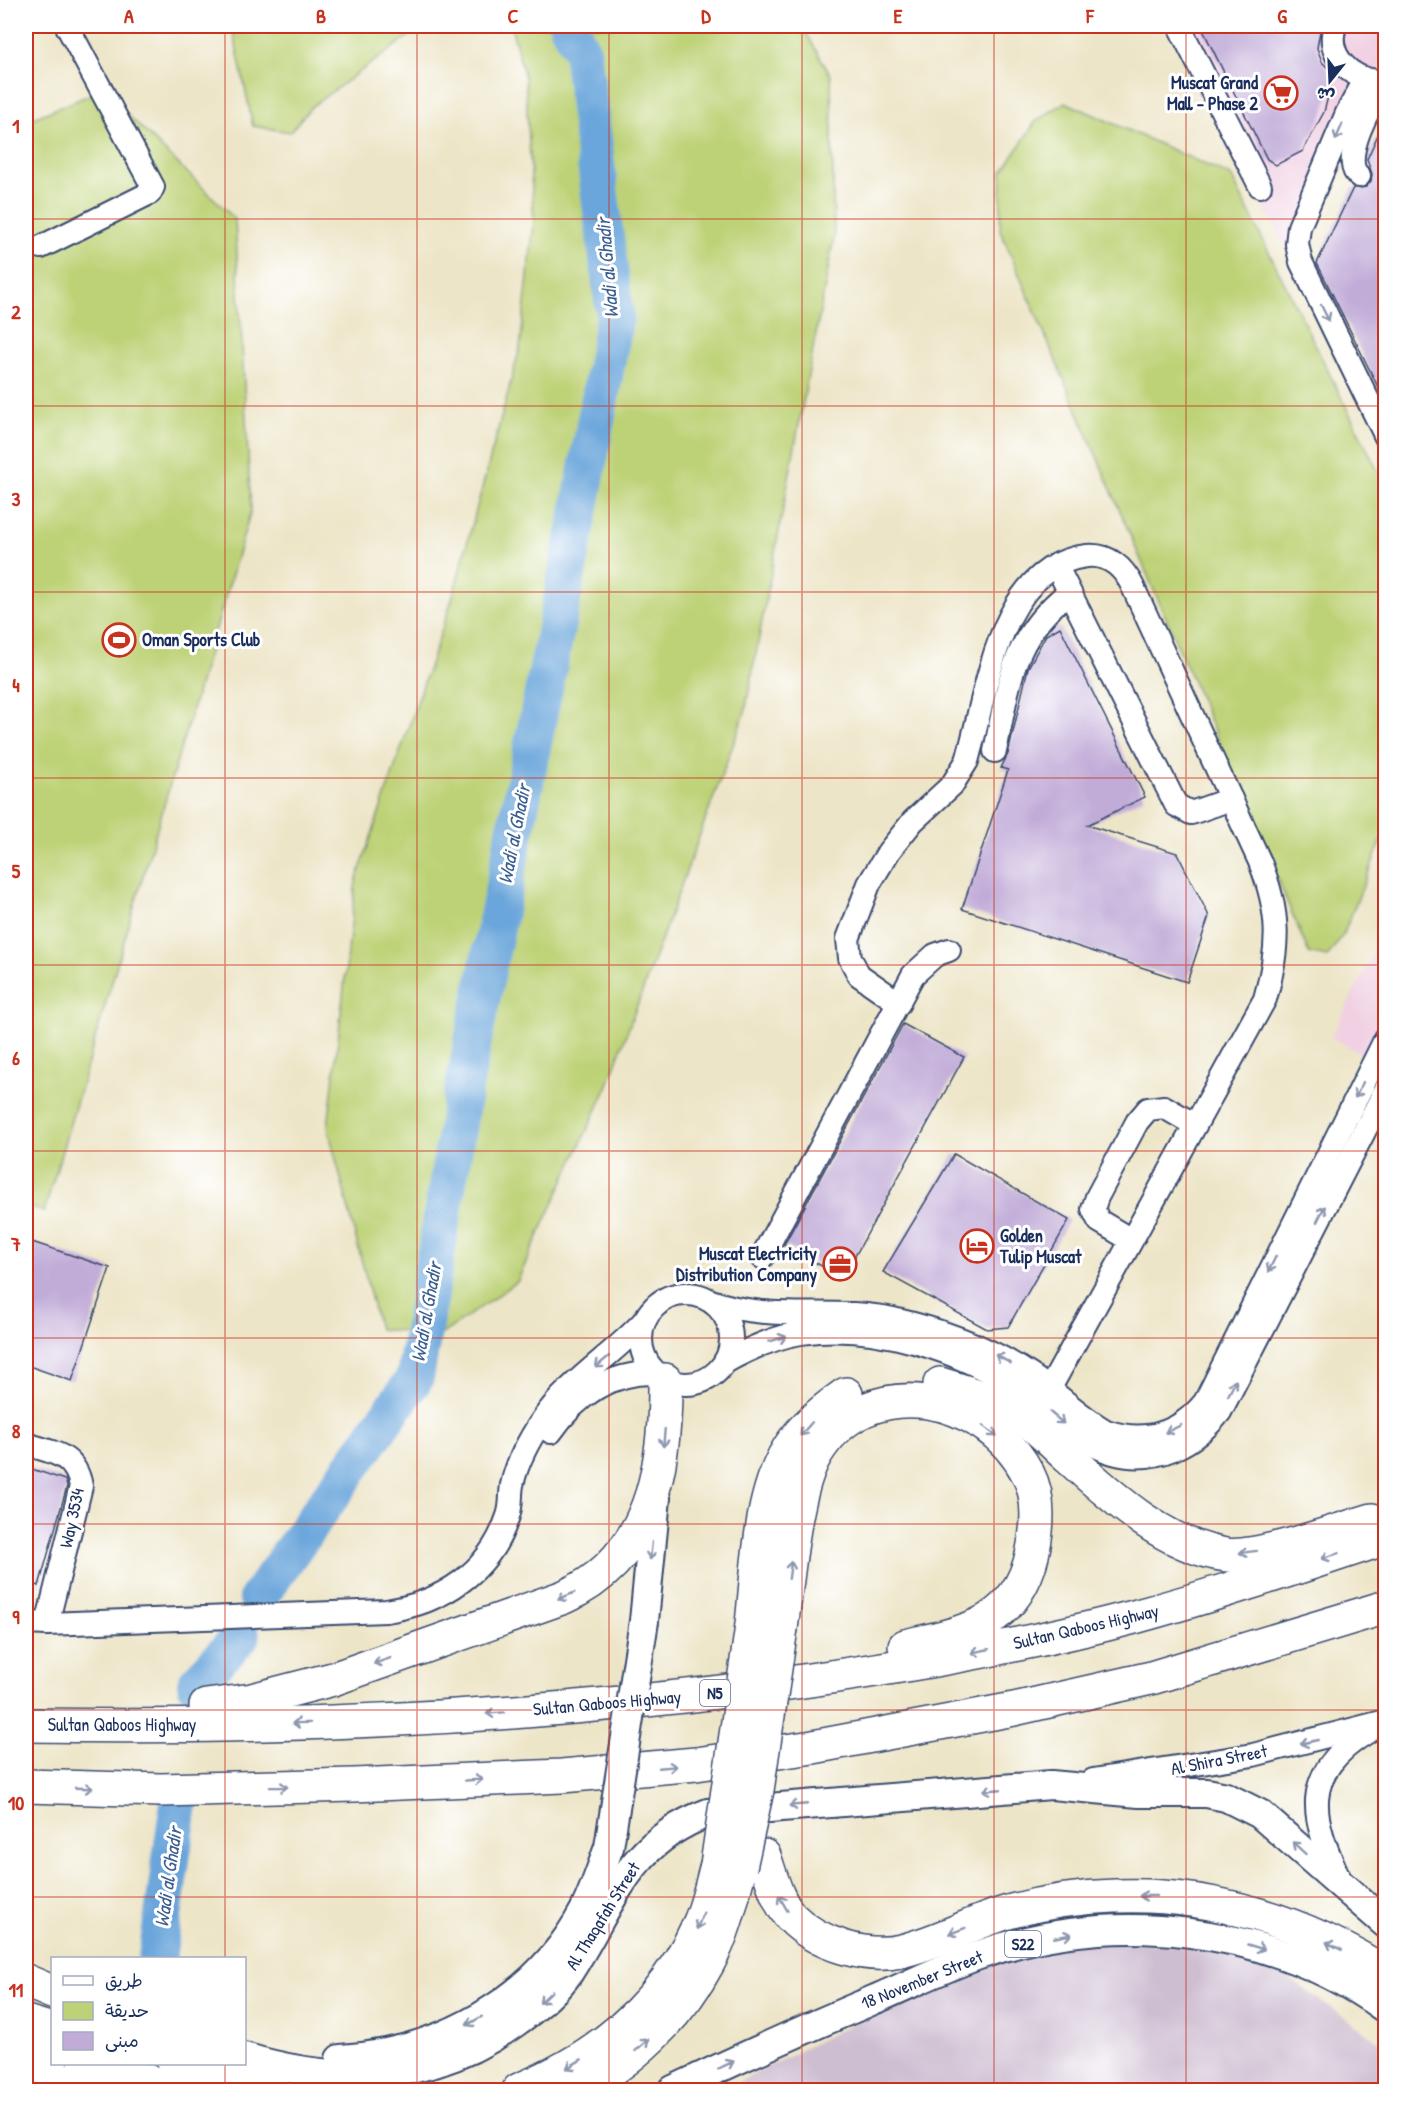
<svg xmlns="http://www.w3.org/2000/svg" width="1411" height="2116" font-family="'Patrick Hand','Playpen Sans Arabic',sans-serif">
<rect width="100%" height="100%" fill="#fff"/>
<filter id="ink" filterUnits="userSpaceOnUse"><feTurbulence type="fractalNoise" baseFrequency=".0167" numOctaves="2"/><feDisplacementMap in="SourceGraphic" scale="12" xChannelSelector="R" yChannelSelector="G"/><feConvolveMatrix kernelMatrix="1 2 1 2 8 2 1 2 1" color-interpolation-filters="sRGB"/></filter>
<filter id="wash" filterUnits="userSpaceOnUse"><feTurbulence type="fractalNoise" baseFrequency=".008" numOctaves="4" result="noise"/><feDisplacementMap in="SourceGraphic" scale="24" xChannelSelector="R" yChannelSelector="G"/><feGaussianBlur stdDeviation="1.35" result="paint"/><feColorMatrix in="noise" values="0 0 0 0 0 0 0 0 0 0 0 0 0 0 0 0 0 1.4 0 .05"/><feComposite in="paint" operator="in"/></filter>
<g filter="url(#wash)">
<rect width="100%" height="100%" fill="#ede5c7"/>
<g fill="#f1d0e3">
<polygon points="1168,26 1385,26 1385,57 1300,275"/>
<polygon points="1385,931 1385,1067 1331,1037"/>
</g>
<g fill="#cebed1">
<polygon points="1101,1940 1184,1946 1245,1958 1277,1970 1385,2046 1385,2090 723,2090 904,1997 993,1958"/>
<polygon points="26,2079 63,2090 26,2090"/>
</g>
<g fill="#bdd276" stroke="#6c806a" stroke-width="1.5">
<polygon points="232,26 423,26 311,107 290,132 253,126"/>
<polygon points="511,26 802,26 831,76 834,237 745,712 607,1087 517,1282 442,1334 379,1329 328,1128 356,881 451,603 520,348 534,222 525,78"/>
<polygon points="102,90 235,219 251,510 44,1212 26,1206 26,121"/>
<polygon points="1065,102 1231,176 1385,485 1385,832 1343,935 1327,957 1309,953 1000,230 1002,172 1036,121"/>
</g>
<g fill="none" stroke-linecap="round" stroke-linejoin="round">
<g stroke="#6ba6db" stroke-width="38">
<polyline points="258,1598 415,1378 465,1081 576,529 615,316 582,51 568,26"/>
<polyline points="196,1684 241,1636"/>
<polyline points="157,1958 180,1796"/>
</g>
</g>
<g id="blocks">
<g fill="#c1acd8">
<polygon points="1201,26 1321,26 1317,48 1322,62 1331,71 1332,81 1324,112 1303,151 1276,165 1267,159"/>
<polygon points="1386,117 1386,403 1317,263 1353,188 1366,187 1371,181 1372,174 1367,159"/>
<polygon points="1060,627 1145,797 1087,825 1177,853 1209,916 1187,982 962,909 1008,770 1001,768 1008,754 1028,668 1046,635"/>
<polygon points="903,1024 964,1057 843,1278 784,1245"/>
<polygon points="954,1154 1069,1220 1008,1327 987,1329 883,1272"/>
<polygon points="26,1240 110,1268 72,1381 26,1365"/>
<polygon points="26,1467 65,1480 67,1486 39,1586 26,1582"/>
</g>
</g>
</g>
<g filter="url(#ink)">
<use href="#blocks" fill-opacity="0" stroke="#3a4a6e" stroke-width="1.5"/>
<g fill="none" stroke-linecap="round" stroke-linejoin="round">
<g stroke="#3a4a6e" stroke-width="26">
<g id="minor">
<polyline points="1179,26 1260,186"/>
<path d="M1335 26C1325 55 1350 79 1378 81"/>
<polyline points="1365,80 1347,113 1299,227 1297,244 1301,262 1386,437"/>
<path d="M1359 176C1339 161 1372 99 1386 83"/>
<polyline points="41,247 150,193 153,187 67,26"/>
<polyline points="1056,565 1176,805 1191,813 1231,799"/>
<path d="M995 751C1010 682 1010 639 1069 592"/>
<path d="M899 1003 859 975 850 958 848 939 869 884 889 851 913 821 952 785 967 761C987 694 998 565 1087 556 1109 554 1124 568 1133 587L1260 862C1280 913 1280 946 1265 999L1050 1388"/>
<polyline points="1131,1240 1099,1221 1093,1209 1097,1197 1137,1122 1148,1109 1164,1107 1195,1125"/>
<polyline points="762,1257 913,975 935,955 949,950"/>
<circle cx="686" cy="1339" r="45"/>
<path d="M711 1301C771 1323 832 1306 893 1319 942 1330 991 1348 1032 1376 1057 1393 1079 1416 1106 1431 1145 1444 1179 1434 1205 1402L1386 1038"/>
<path d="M725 1362C749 1349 774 1337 801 1333 876 1322 961 1350 1022 1392 1052 1412 1078 1443 1113 1453 1155 1465 1194 1445 1220 1412L1386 1089"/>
<path d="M551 1432C576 1396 611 1372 655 1373"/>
<path d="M26 1444C54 1453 75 1454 81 1486L47 1624"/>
<path d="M26 1623 47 1624 386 1611C442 1603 490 1572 508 1516 512 1505 510 1496 512 1485 517 1462 530 1438 543 1419 569 1381 612 1356 644 1321"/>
<polyline points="1093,1780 1253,1755 1386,1721"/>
<path d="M1341 1882C1311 1818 1298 1774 1369 1731"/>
</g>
</g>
<g stroke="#3a4a6e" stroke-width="32">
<g id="major">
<polyline points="644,1621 656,1498"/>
<path d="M244 2057C339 2086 430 2083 513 2024 533 2010 555 1993 569 1972 613 1905 625 1844 708 1813L1051 1785 1139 1793H1207L1226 1797 1260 1814 1386 1924"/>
<path d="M340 2059C439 2053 536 2001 584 1911 594 1891 601 1869 609 1847"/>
<polyline points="26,2066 105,2090"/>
<path d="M673 2090C738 2059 804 2029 871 2001 907 1986 942 1968 979 1955 1113 1908 1270 1925 1386 2009"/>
</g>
</g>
<g stroke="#3a4a6e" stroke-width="36">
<g id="highway">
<path d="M940 1384C970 1393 1002 1403 1028 1421 1043 1432 1055 1446 1069 1458 1112 1497 1165 1546 1226 1555 1258 1559 1338 1530 1372 1520"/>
<path d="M781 1628C788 1581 793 1492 816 1454 867 1369 986 1393 1028 1474 1039 1495 1038 1523 1034 1545 1030 1572 1017 1599 995 1615 971 1633 934 1639 905 1646"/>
<path d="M751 1633C758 1577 758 1496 789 1448 803 1426 825 1409 846 1394"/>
<path d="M206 1706 252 1700 333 1679 564 1597C652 1558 666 1466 665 1380"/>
<path d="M26 1725C268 1729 512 1719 752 1688 881 1671 1009 1650 1134 1617 1219 1594 1302 1566 1386 1538"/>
<polyline points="26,1786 161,1790 354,1785 562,1776 696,1764 813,1747 1014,1709 1151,1678 1386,1607"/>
<path d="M764 1856C771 1876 777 1902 792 1918 818 1944 866 1959 901 1951 940 1942 974 1921 1012 1911 1045 1902 1082 1897 1115 1896 1210 1892 1306 1922 1386 1974"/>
<polyline points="26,1981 52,1992"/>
<polyline points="26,2022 52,2030"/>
<polyline points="26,2050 52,2056"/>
<polyline points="84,2064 180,2090"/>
<polyline points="174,2064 271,2090"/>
<path d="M519 2090C599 2057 665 2003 700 1922 708 1904 712 1883 717 1865"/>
<path d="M577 2090C630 2064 680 2016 708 1963 724 1934 732 1899 740 1867"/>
</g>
</g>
<use href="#minor" stroke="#fff" stroke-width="22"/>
<use href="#major" stroke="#fff" stroke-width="28"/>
<use href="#highway" stroke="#fff" stroke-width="33"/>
<g stroke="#3a4a6e" stroke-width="32" stroke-linecap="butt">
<polyline id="major-bridge" points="609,1847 644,1621"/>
</g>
<g stroke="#3a4a6e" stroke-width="36" stroke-linecap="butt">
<g id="highway-bridge">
<polyline points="717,1865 751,1633"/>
<polyline points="740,1867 757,1790 781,1628"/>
</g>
</g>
<use href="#major-bridge" stroke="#fff" stroke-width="28"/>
<use href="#highway-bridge" stroke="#fff" stroke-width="33"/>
</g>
<defs><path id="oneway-shaft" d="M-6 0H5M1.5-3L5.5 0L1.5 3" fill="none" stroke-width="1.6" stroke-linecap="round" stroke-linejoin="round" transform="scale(1.5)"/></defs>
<g stroke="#8d97ae">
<use href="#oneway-shaft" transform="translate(1339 132) rotate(113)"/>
<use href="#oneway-shaft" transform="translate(1325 313) rotate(64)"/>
<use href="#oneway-shaft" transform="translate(1359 1090) rotate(117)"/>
<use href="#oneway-shaft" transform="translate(1321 1214) rotate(-63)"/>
<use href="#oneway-shaft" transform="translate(1272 1264) rotate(116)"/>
<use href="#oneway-shaft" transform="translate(778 1339) rotate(-16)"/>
<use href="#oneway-shaft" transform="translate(1003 1359) rotate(-151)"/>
<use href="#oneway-shaft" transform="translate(602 1362) rotate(140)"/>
<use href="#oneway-shaft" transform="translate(1232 1388) rotate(-63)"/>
<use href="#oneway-shaft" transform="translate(1057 1418) rotate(40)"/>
<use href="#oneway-shaft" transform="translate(806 1429) rotate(131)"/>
<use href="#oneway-shaft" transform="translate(1173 1429) rotate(154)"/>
<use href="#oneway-shaft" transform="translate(990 1431) rotate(38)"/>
<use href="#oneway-shaft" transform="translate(664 1438) rotate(95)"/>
<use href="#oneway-shaft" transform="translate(651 1551) rotate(96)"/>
<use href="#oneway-shaft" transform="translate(1248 1552) rotate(173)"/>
<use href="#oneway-shaft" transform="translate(1330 1556) rotate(161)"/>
<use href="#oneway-shaft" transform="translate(790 1570) rotate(-82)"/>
<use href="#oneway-shaft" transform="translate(566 1596) rotate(158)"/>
<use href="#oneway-shaft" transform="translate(980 1651) rotate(169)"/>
<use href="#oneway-shaft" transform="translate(382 1661) rotate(161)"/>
<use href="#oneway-shaft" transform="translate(495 1713) rotate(176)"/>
<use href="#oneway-shaft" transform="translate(301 1723) rotate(179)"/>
<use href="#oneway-shaft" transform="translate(1309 1742) rotate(167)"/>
<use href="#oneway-shaft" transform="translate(668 1767) rotate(-5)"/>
<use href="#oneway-shaft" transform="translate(474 1780) rotate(-3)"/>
<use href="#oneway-shaft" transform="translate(279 1787) rotate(-1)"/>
<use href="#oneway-shaft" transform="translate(84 1788) rotate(2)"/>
<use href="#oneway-shaft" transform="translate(992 1790) rotate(175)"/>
<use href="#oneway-shaft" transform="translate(798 1805) rotate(175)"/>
<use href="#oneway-shaft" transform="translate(1299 1848) rotate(-138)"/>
<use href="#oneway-shaft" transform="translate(1148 1896) rotate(180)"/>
<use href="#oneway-shaft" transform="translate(783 1903) rotate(-120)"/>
<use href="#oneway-shaft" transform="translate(700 1921) rotate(112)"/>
<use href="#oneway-shaft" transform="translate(957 1931) rotate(160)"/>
<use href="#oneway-shaft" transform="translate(1063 1936) rotate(-11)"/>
<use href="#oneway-shaft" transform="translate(1334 1946) rotate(-153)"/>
<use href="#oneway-shaft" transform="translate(1256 1947) rotate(16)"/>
<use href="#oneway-shaft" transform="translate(546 1997) rotate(136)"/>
<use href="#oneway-shaft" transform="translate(474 2021) rotate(151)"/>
<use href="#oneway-shaft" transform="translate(642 2045) rotate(-42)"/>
<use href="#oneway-shaft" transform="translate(574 2064) rotate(149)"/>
<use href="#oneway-shaft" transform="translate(726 2065) rotate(-25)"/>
</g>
</g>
<path fill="none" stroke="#c8321e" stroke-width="1.5" stroke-opacity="0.55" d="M225 26V1958M417 26V2090M609 26V2090M802 26V2090M994 26V2090M1186 26V2090M26 219H1386M26 406H1386M26 592H1386M26 778H1386M26 965H1386M26 1151H1386M26 1338H1386M26 1524H1386M26 1710H1386M26 1897H1386M225 2064V2090"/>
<defs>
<g id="supermarket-ring" transform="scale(1.725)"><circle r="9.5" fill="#fff" stroke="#c8321e" stroke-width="1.5"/><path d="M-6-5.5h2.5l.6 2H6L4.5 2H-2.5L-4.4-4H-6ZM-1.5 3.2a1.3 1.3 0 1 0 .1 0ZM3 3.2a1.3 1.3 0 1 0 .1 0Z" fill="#c8321e"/></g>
<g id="stadium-ring" transform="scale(1.725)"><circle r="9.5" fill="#fff" stroke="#c8321e" stroke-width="1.5"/><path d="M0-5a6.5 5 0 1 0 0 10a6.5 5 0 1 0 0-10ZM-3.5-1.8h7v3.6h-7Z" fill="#c8321e"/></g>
<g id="hotel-ring" transform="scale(1.725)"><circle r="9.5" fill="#fff" stroke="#c8321e" stroke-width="1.5"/><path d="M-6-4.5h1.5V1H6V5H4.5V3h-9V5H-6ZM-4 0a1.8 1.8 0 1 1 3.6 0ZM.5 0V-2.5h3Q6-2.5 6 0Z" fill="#c8321e"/></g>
<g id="office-ring" transform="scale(1.725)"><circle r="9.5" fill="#fff" stroke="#c8321e" stroke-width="1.5"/><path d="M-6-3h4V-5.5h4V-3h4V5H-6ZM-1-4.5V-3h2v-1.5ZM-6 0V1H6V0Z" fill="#c8321e"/></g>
</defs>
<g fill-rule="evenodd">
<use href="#supermarket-ring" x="1281" y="93"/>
<use href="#stadium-ring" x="119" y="640"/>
<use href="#hotel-ring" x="977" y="1246"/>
<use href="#office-ring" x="840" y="1264"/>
</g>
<g text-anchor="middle" stroke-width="6" stroke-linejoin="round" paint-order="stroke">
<g fill="#fff" stroke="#5f6d8e" stroke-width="1.5">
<rect x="700" y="1680" width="30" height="26" rx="4.5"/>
<rect x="1005" y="1931" width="36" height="26" rx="4.5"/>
</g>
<g font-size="16" font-weight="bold" fill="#1b2f5e">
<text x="715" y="1699">N5</text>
<text x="1023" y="1950">S22</text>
</g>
<g font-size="18" font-weight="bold" fill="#1b2f5e" stroke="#fff" text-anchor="end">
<text x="1258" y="89">Muscat Grand<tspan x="1258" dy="21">Mall - Phase 2</tspan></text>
<text x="142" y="646" text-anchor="start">Oman Sports Club</text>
<text x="1000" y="1242" text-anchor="start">Golden<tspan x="1000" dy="21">Tulip Muscat</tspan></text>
<text x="817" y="1260">Muscat Electricity<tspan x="817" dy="21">Distribution Company</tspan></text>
</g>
<g font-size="18" fill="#1b2f5e" stroke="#fff">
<text transform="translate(72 1518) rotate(-78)" y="6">Way 3534</text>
<text transform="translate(1086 1627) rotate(-13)" y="6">Sultan Qaboos Highway</text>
<text transform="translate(607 1703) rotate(-5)" y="6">Sultan Qaboos Highway</text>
<text x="122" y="1731">Sultan Qaboos Highway</text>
<text transform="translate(1219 1760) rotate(-11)" y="6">Al Shira Street</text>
<text transform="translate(603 1916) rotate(-58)" y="6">Al Thaqafah Street</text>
<text transform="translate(922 1980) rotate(-22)" y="6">18 November Street</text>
</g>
<g font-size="20" font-style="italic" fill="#3b5f90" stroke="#fff">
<text transform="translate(607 268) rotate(-95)" y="7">Wadi al Ghadir</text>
<text transform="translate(514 834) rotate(-79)" y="7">Wadi al Ghadir</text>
<text transform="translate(426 1312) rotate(-80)" y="7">Wadi al Ghadir</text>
<text transform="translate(168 1877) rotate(-82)" y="7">Wadi al Ghadir</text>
</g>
</g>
<rect width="1411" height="2116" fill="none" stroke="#fff" stroke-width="66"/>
<rect x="51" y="1957" width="195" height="108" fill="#ffffff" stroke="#a4acbf" stroke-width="1.5"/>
<rect x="63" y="1976" width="30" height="9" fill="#ffffff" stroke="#a4acbf" stroke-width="1.5"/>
<text x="105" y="1987" font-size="18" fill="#1b2f5e">طريق</text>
<rect x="63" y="2002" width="30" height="18" fill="#bdd276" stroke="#a4acbf" stroke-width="1.5"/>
<text x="105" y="2017" font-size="18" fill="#1b2f5e">حديقة</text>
<rect x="63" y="2032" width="30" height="18" fill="#c1acd8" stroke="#a4acbf" stroke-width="1.5"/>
<text x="105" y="2047" font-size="18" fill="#1b2f5e">مبنى</text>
<g transform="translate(1330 81) rotate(198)" stroke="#ffffff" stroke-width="4.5" paint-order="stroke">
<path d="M0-4.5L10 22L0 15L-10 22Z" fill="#1b2f5e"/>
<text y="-9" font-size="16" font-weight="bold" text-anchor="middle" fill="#1b2f5e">ش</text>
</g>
<rect x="33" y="33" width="1345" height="2050" fill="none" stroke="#c8321e" stroke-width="2"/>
<g font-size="20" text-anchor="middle" font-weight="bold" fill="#c8321e">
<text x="129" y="23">A</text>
<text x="321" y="23">B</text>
<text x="513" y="23">C</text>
<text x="706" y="23">D</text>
<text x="898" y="23">E</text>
<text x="1090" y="23">F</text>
<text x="1282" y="23">G</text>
<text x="16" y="133">1</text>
<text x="16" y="319">2</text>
<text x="16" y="506">3</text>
<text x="16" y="692">4</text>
<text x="16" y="878">5</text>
<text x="16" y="1065">6</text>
<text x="16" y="1251">7</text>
<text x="16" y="1438">8</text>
<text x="16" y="1624">9</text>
<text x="16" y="1810">10</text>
<text x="16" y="1997">11</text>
</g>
</svg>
